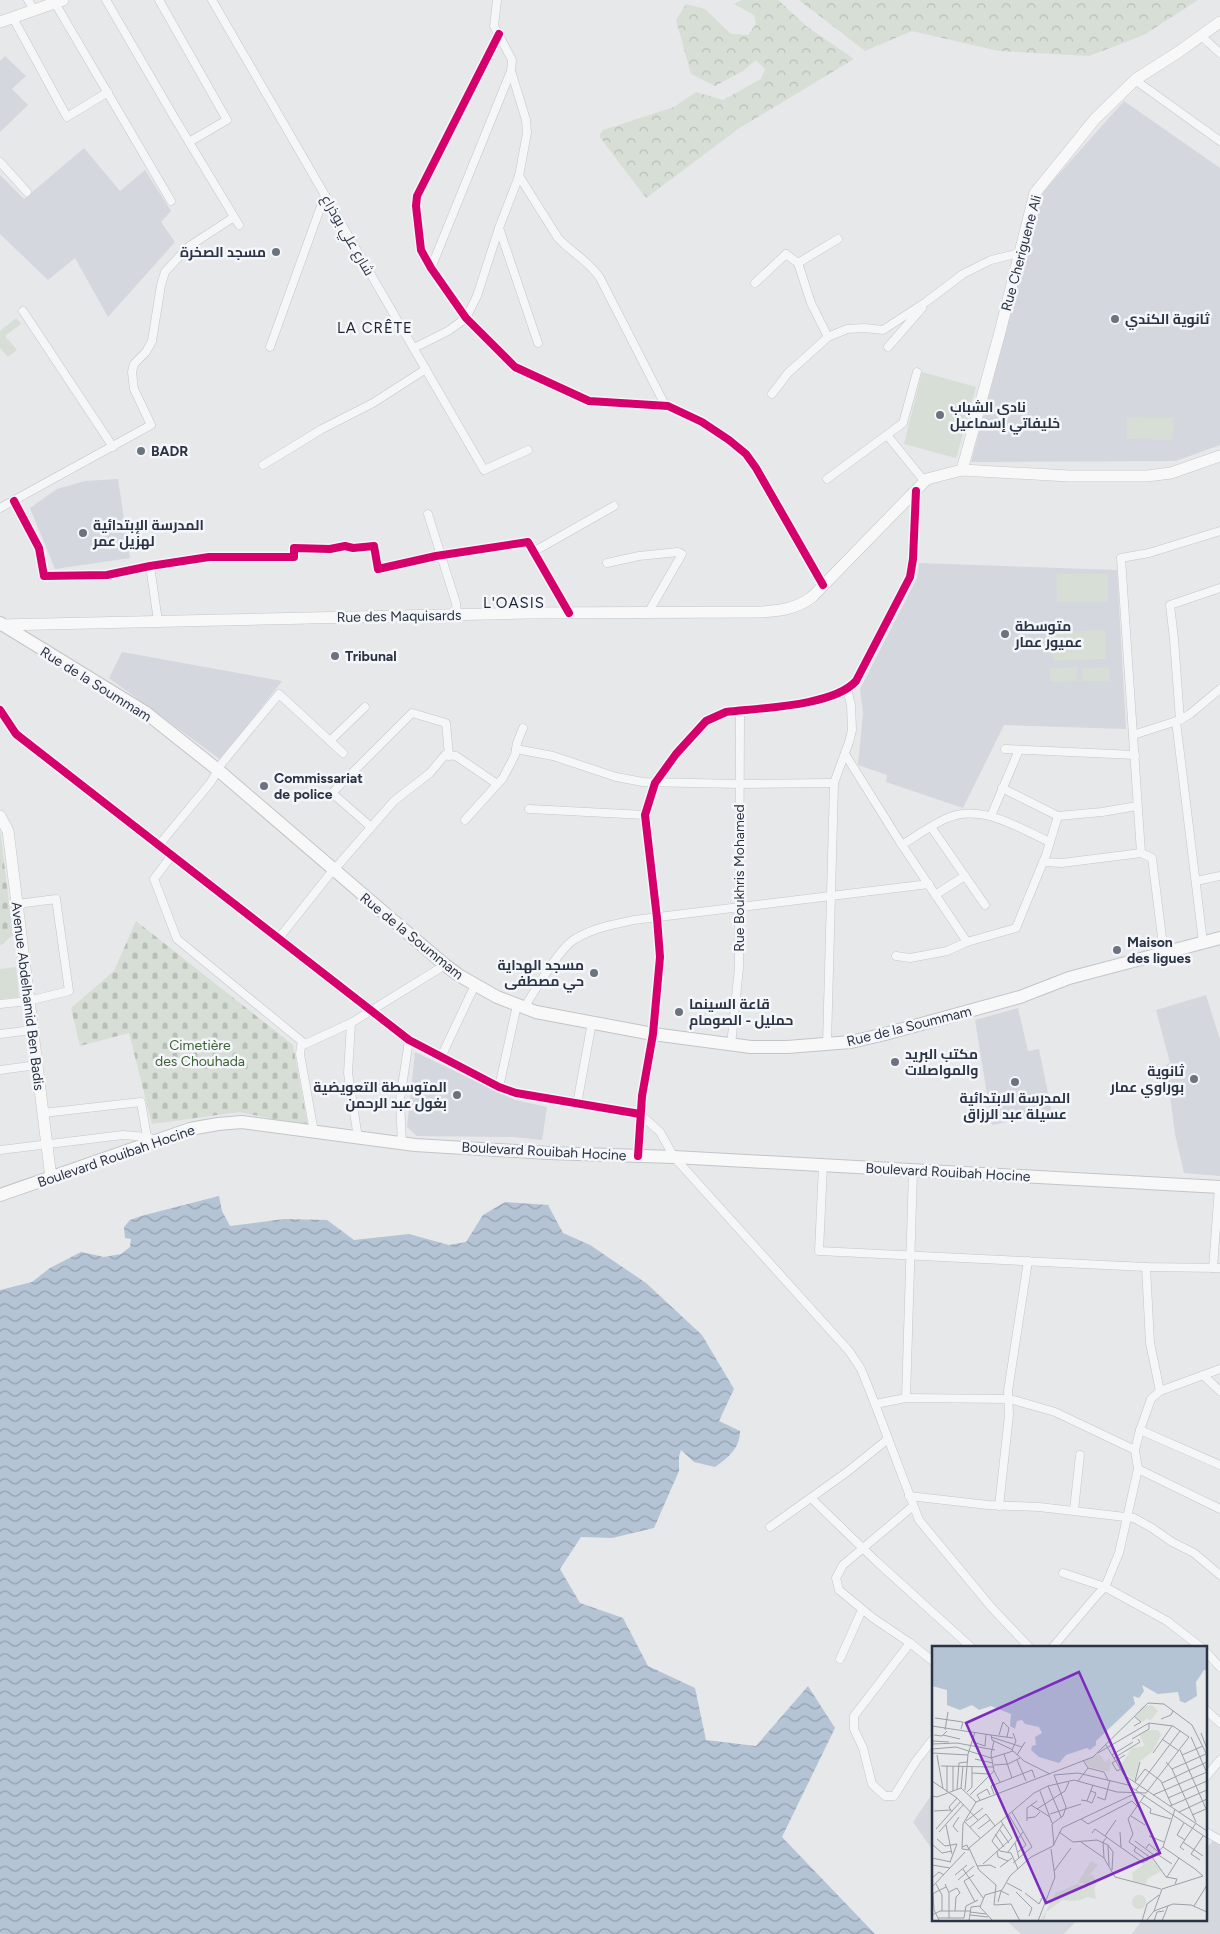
<svg xmlns="http://www.w3.org/2000/svg" width="1220" height="1934" font-family="Figtree,Cairo,sans-serif">
<defs>
<pattern id="forest-crowns" width="20" height="18" patternUnits="userSpaceOnUse" patternTransform="scale(1.25)"><rect width="20" height="18" fill="#d6ded6"/><path d="M2 6a3 3 0 1 1 6 0M12 15a3 3 0 1 1 6 0" fill="none" stroke="#b8bfb9"/></pattern>
<pattern id="cemetery-stones" width="16" height="16" patternUnits="userSpaceOnUse" patternTransform="scale(1.25)"><rect width="16" height="16" fill="#d6ded6"/><path d="M2 7V4a2 2 0 0 1 4 0v3zM10 15v-3a2 2 0 0 1 4 0v3z" fill="#b8bfb9"/></pattern>
<pattern id="water-waves" width="16" height="10" patternUnits="userSpaceOnUse" patternTransform="scale(1.25)"><rect width="16" height="10" fill="#b4c4d5"/><path d="M0 5q4-4 8 0t8 0" fill="none" stroke="#93a0af"/></pattern>
</defs>
<rect width="100%" height="100%" fill="#e6e8ea"/>
<g fill="#d4d7dd">
<polygon points="5,56 26,76 12,89 28,105 0,132 0,61"/>
<polygon points="1124,101 1220,168 1220,445 1176,461 971,462 1043,192"/>
<polygon points="84,148 120,191 145,170 171,211 161,222 175,242 108,317 75,258 48,280 0,234 0,175 24,199"/>
<polygon points="118,479 130,558 55,569 30,508 57,489 85,481"/>
<polygon points="919,563 1117,570 1126,729 1004,725 963,808 886,782 887,775 858,765 863,713 860,689 917,578"/>
<polygon points="122,652 282,681 221,760 109,678"/>
<polygon points="1206,995 1220,1040 1220,1176 1184,1173 1175,1134 1166,1065 1170,1063 1156,1010"/>
<polygon points="1018,1008 1028,1051 1039,1049 1052,1113 992,1125 975,1020"/>
<polygon points="415,1052 515,1100 547,1107 542,1140 513,1137 417,1136 407,1127"/>
<polygon points="934,1791 934,1852 913,1822"/>
<polygon points="1214,1840 1220,1844 1220,1934 1132,1934 1142,1920 1206,1920 1206,1848"/>
<polygon points="1006,1920 1077,1920 1064,1934 1021,1934"/>
</g>
<g fill="url(#forest-crowns)">
<polygon points="742,0 778,0 806,26 854,59 738,129 646,198 599,136 603,130 674,107 696,92 723,100 761,79 765,69 756,60 743,71 715,86 691,74 676,20 686,4 705,9 731,34 748,35 756,24 754,15 734,4"/>
<polygon points="799,0 1198,0 1144,35 1089,56 999,51 912,31 865,51"/>
</g>
<g fill="url(#cemetery-stones)">
<polygon points="0,830 13,935 0,946"/>
<polygon points="136,921 293,1045 308,1126 239,1112 152,1124 129,1033 80,1046 71,1008 114,971"/>
</g>
<g fill="#d6ded6">
<polygon points="16,318 21,324 5,336 17,350 8,357 0,348 0,331"/>
<polygon points="922,372 976,387 956,458 904,444"/>
<polygon points="1127,417 1174,418 1173,440 1127,439"/>
<rect x="1057" y="574" width="51" height="28"/>
<polygon points="1105,630 1106,659 1053,661 1052,632"/>
<polygon points="1077,667 1077,681 1050,682 1050,668"/>
<polygon points="1109,667 1110,681 1083,681 1082,668"/>
<polygon points="16,967 19,997 0,999 0,969"/>
</g>
<path fill="url(#water-waves)" d="M219 1196 222 1211 230 1226 284 1219 327 1220 354 1240 409 1234 449 1245 466 1242 483 1215 505 1202 548 1205 563 1233 590 1245 646 1283 702 1335 734 1389 719 1421 740 1431C740 1448 728 1458 715 1467L694 1462 681 1450 679 1456V1471L654 1528 612 1538 581 1537 560 1569 580 1603 623 1618 648 1666 695 1688 706 1740 756 1746 808 1686 835 1728 782 1837 875 1934H0V1290L32 1282 50 1268 81 1252 104 1257 121 1254 130 1247 131 1239 125 1238 124 1227 130 1220 141 1216Z"/>
<g fill="none" stroke-linecap="round" stroke-linejoin="round">
<g stroke="#c4c6c8" stroke-width="9">
<g id="street">
<polyline points="28,0 34,10"/>
<polyline points="106,0 174,117 239,225"/>
<polyline points="159,0 227,120 189,142"/>
<polyline points="212,0 484,470 528,450"/>
<polyline points="55,3 171,201"/>
<polyline points="13,18 67,117 108,92"/>
<polyline points="499,34 417,196 416,206 421,250 431,268 466,318 515,367 589,401 668,406 702,422 729,440 746,454 756,468 823,585"/>
<polyline points="1201,36 1220,53"/>
<polyline points="1135,80 1220,141"/>
<polyline points="0,162 27,192"/>
<path d="M519 176 558 238C572 253 589 261 600 278L665 405"/>
<polyline points="499,228 538,343"/>
<polyline points="798,263 838,239"/>
<polyline points="431,268 511,71"/>
<polyline points="755,283 786,254 798,263 811,303 828,337"/>
<polyline points="23,311 113,447"/>
<polyline points="270,347 325,195"/>
<polyline points="888,347 922,308"/>
<polyline points="414,348 448,331 466,318 477,296 499,228 519,176 527,133 526,120 511,71 512,60 494,26 497,0"/>
<polyline points="772,394 788,373 828,337 847,329 864,328 883,330 926,302 963,274 991,260 1020,253"/>
<polyline points="887,435 925,482"/>
<polyline points="263,465 322,429 373,403 426,369"/>
<polyline points="827,479 903,423 917,372"/>
<polyline points="14,501 39,548 44,576 107,575 150,566 209,557 294,557 294,548 330,549 345,546 353,548 374,546 378,569 436,556 528,542 569,613"/>
<polyline points="0,508 151,425 134,389 132,372 134,364 146,352 152,341 161,285 165,272 188,247 234,217"/>
<polyline points="428,514 456,603 457,615"/>
<polyline points="533,552 614,506"/>
<polyline points="607,563 639,556 678,552 682,554 648,613"/>
<polyline points="150,566 158,621"/>
<polyline points="0,710 16,734 409,1040 499,1087 516,1093 640,1114"/>
<polyline points="1180,720 1174,639 1170,605 1220,588"/>
<polyline points="1176,721 1203,942"/>
<polyline points="1133,735 1180,720 1190,714 1220,689"/>
<polyline points="330,741 365,707"/>
<polyline points="516,749 553,756 616,777 643,782 740,784 834,783"/>
<polyline points="1005,749 1135,755"/>
<polyline points="845,754 900,842 967,942"/>
<polyline points="1002,788 1058,816 1102,812 1137,806"/>
<polyline points="529,809 645,815"/>
<polyline points="991,816 1019,750"/>
<polyline points="465,820 503,778 515,755 517,743 523,728"/>
<polyline points="371,827 332,793 412,713 446,723 449,756"/>
<polyline points="931,827 985,905"/>
<polyline points="159,845 211,782 222,763 279,694 343,753"/>
<path d="M902 845C916 836 930 826 945 819 981 802 1018 828 1050 842"/>
<polyline points="1141,853 1121,558 1149,553 1220,531"/>
<polyline points="172,855 154,879 177,939 305,1044"/>
<polyline points="1043,862 1062,863 1141,853 1152,858 1164,953"/>
<polyline points="333,871 394,801 430,773 445,755 456,756 497,784"/>
<polyline points="1196,881 1220,876"/>
<polyline points="935,895 965,876"/>
<polyline points="279,938 333,870"/>
<polyline points="896,956 910,958 947,951 967,942 1016,928 1046,855 1058,816"/>
<polyline points="0,1004 28,1001 69,991 56,899 17,904"/>
<path d="M524 1008C534 992 560 947 575 939 593 928 614 924 634 920L929 884"/>
<polyline points="351,1023 348,1073 358,1138"/>
<polyline points="0,1034 32,1030"/>
<polyline points="827,1044 834,783 849,742 852,730 851,705 847,689"/>
<polyline points="731,1045 739,968 740,711"/>
<polyline points="441,1057 475,985"/>
<polyline points="0,1070 37,1065"/>
<polyline points="499,1087 517,1005"/>
<polyline points="577,1104 592,1022"/>
<polyline points="43,1113 141,1102 147,1137"/>
<polyline points="640,1114 660,1132 674,1157 849,1351 861,1369 875,1404 919,1520 992,1608 1030,1648"/>
<polyline points="314,1132 300,1054 301,1046 351,1023 445,965"/>
<polyline points="402,1144 400,1100 409,1040"/>
<polyline points="0,1150 123,1135 147,1137 157,1140"/>
<path d="M638 1156 642 1096 653 1034 660 957 657 918 645 815 655 783 676 754 706 721 726 712C760 708 834 706 856 681L910 577 913 559 916 491"/>
<polyline points="823,1166 819,1251 1146,1267 1220,1268"/>
<polyline points="1146,1267 1150,1343 1160,1391"/>
<polyline points="1213,1268 1219,1187"/>
<polyline points="1203,1375 1220,1391"/>
<polyline points="906,1398 913,1171"/>
<polyline points="875,1404 906,1398 1010,1399 1055,1412 1135,1450"/>
<polyline points="1140,1430 1220,1465"/>
<polyline points="1138,1469 1220,1509"/>
<polyline points="909,1496 988,1505 1039,1507 1134,1518 1152,1528 1172,1542 1194,1553 1220,1575"/>
<polyline points="811,1498 875,1560 972,1648"/>
<polyline points="913,1506 843,1565 836,1578 839,1590 873,1618 910,1643 934,1662"/>
<polyline points="999,1506 1009,1415 1008,1391 1028,1261"/>
<polyline points="1074,1510 1080,1455"/>
<polyline points="770,1527 847,1472 888,1439"/>
<polyline points="1063,1573 1105,1587 1167,1621 1202,1648"/>
<polyline points="910,1643 854,1716 854,1729 863,1748 872,1784 885,1796 894,1796 916,1761 934,1738"/>
<polyline points="1052,1648 1098,1594 1105,1587 1119,1553 1138,1469 1135,1450 1140,1430 1151,1399 1160,1391 1220,1369"/>
<polyline points="1206,1652 1220,1667"/>
<polyline points="840,1659 862,1610"/>
<polyline points="1206,1710 1220,1723"/>
<polyline points="1206,1777 1220,1760"/>
<polyline points="1206,1832 1220,1840"/>
</g>
</g>
<g stroke="#c4c6c8" stroke-width="12">
<g id="secondary">
<polyline points="0,22 63,0"/>
<polyline points="962,470 1000,332 1035,193 1095,119 1136,79 1177,53 1220,22"/>
<path d="M2 625 527 613 760 612C779 611 796 609 812 597L927 479 962 470 1069 476H1147L1171 473 1220 456"/>
<polyline points="0,816 8,831 51,1178"/>
</g>
</g>
<g stroke="#c2c5c8" stroke-width="14">
<g id="primary">
<polyline points="0,623 145,712 218,770 445,965 460,976 497,997 536,1012 653,1034 751,1047 787,1047 851,1042 885,1034 1020,997 1069,978 1220,938"/>
<polyline points="0,1195 190,1129 218,1124 242,1122 415,1145 548,1153 674,1157 1220,1187"/>
</g>
</g>
<use href="#street" stroke="#f5f6f7" stroke-width="8"/>
<use href="#secondary" stroke="#f8f8f8" stroke-width="11"/>
<use href="#primary" stroke="#f8f8f8" stroke-width="12"/>
<g stroke="#f4f6f9" stroke-width="11">
<g id="cycleway">
<polyline points="499,34 417,196 416,206 421,250 431,268 466,318 515,367 589,401 668,406 702,422 729,440 746,454 756,468 823,585"/>
<polyline points="14,501 39,548 44,576 107,575 150,566 209,557 294,557 294,548 330,549 345,546 353,548 374,546 378,569 436,556 528,542 569,613"/>
<polyline points="0,710 16,734 409,1040 499,1087 516,1093 640,1114"/>
<path d="M638 1156 642 1096 653 1034 660 957 657 918 645 815 655 783 676 754 706 721 726 712C760 708 834 706 856 681L910 577 913 559 916 491"/>
</g>
</g>
<use href="#cycleway" stroke="#d6006c" stroke-width="8"/>
</g>
<g fill="#6c737f" stroke="#f4f6f9" stroke-width="2">
<circle cx="276" cy="252" r="5"/>
<circle cx="1115" cy="319" r="5"/>
<circle cx="940" cy="415" r="5"/>
<circle cx="141" cy="451" r="5"/>
<circle cx="83" cy="533" r="5"/>
<circle cx="1005" cy="634" r="5"/>
<circle cx="335" cy="656" r="5"/>
<circle cx="264" cy="786" r="5"/>
<circle cx="1117" cy="950" r="5"/>
<circle cx="594" cy="973" r="5"/>
<circle cx="679" cy="1012" r="5"/>
<circle cx="895" cy="1062" r="5"/>
<circle cx="1194" cy="1079" r="5"/>
<circle cx="1015" cy="1082" r="5"/>
<circle cx="457" cy="1095" r="5"/>
</g>
<g text-anchor="middle" stroke-width="5" stroke-linejoin="round" paint-order="stroke">
<g font-size="14" fill="#2b3445" stroke="#f4f6f9">
<text transform="translate(348 235) rotate(60)" y="5">شارع علي بوذراع</text>
<text transform="translate(1021 253) rotate(-75)" y="5">Rue Cheriguene Ali</text>
<text transform="translate(399 616) rotate(-1)" y="5">Rue des Maquisards</text>
<text transform="translate(96 684) rotate(32)" y="5">Rue de la Soummam</text>
<text transform="translate(739 878) rotate(-90)" y="5">Rue Boukhris Mohamed</text>
<text transform="translate(412 936) rotate(39)" y="5">Rue de la Soummam</text>
<text transform="translate(28 996) rotate(83)" y="5">Avenue Abdelhamid Ben Badis</text>
<text transform="translate(909 1026) rotate(-14)" y="5">Rue de la Soummam</text>
<text transform="translate(544 1151) rotate(3)" y="5">Boulevard Rouibah Hocine</text>
<text transform="translate(116 1156) rotate(-19)" y="5">Boulevard Rouibah Hocine</text>
<text transform="translate(948 1172) rotate(3)" y="5">Boulevard Rouibah Hocine</text>
</g>
<g font-size="14" font-weight="bold" fill="#2b3445" stroke="#f4f6f9" text-anchor="start">
<text x="266" y="257" text-anchor="end">مسجد الصخرة</text>
<text x="1125" y="324">ثانوية الكندي</text>
<text x="950" y="412">نادي الشباب<tspan x="950" dy="16">خليفاتي إسماعيل</tspan></text>
<text x="151" y="456">BADR</text>
<text x="93" y="530">المدرسة الإبتدائية<tspan x="93" dy="16">لهزيل عمر</tspan></text>
<text x="1015" y="631">متوسطة<tspan x="1015" dy="16">عميور عمار</tspan></text>
<text x="345" y="661">Tribunal</text>
<text x="274" y="783">Commissariat<tspan x="274" dy="16">de police</tspan></text>
<text x="1127" y="947">Maison<tspan x="1127" dy="16">des ligues</tspan></text>
<text x="584" y="970" text-anchor="end">مسجد الهداية<tspan x="584" dy="16">حي مصطفى</tspan></text>
<text x="689" y="1009">قاعة السينما<tspan x="689" dy="16">حمليل - الصومام</tspan></text>
<text x="905" y="1059">مكتب البريد<tspan x="905" dy="16">والمواصلات</tspan></text>
<text x="1184" y="1076" text-anchor="end">ثانوية<tspan x="1184" dy="16">بوراوي عمار</tspan></text>
<text x="447" y="1092" text-anchor="end">المتوسطة التعويضية<tspan x="447" dy="16">بغول عبد الرحمن</tspan></text>
<text x="1015" y="1103" text-anchor="middle">المدرسة الابتدائية<tspan x="1015" dy="16">عسيلة عبد الرزاق</tspan></text>
</g>
<g font-size="14" fill="#3f6138" stroke="#f4f6f9">
<text x="200" y="1050">Cimetière<tspan x="200" dy="16">des Chouhada</tspan></text>
</g>
<g font-size="15" letter-spacing="1" fill="#1d2536" stroke="#f4f6f9">
<text x="375" y="333">LA CRÊTE</text>
<text x="514" y="608">L'OASIS</text>
</g>
</g>
<g transform="translate(932 1646)">
<rect width="275" height="275" fill="#e6e8ea"/>
<path d="M159 215 166 219 154 232 160 228 164 235 157 234 159 237 156 239 146 236ZM162 236 165 237 162 242 164 253 156 251 146 255V250L145 255 131 254 114 266 113 273 109 274 124 247 145 238 156 241Z" fill="#d6ded6"/>
<path d="M220 59 226 65 218 75 216 72 210 76 203 70 210 61ZM217 84H226L229 89 221 105 207 116 202 135 188 120 200 102 213 100 207 89ZM167 108 173 116 177 112 179 116 177 126 157 121 152 114Z" fill="#d6ded6"/>
<path d="M220 212 229 225 215 233 214 238 201 235 200 227ZM200 256a7 7 0 1 1 14 0a7 7 0 1 1-14 0Z" fill="#d6ded6"/>
<path d="M0 0H275V24H272L264 36 265 50 253 57 248 55 246 46 226 48 210 39 212 45 207 52 201 50 203 58 164 95V99L158 104 155 102 134 109 127 117 107 111 99 104 100 100 104 99 103 91 110 87 107 81 93 78 90 74 85 75 83 83 78 80 79 68 59 60 47 64 40 59 28 64 15 59V44L0 40Z" fill="#b4c4d5"/>
<path fill="none" stroke="#9ba0a8" stroke-width="1" d="M3 72 31 76 29 83M229 73 239 69 241 65M0 80 59 89M202 80 209 76 203 71M13 84 16 66M269 87 275 103M2 89 10 90 15 85M11 89 28 93M67 89 71 76 77 82 75 91M59 91 90 101M259 91 275 127M81 92 59 89 60 94 79 103 92 115 118 128M200 93 217 83V77M230 93 247 105M1 95 17 96M62 95 59 108 62 125 68 136M41 96 53 100 54 88M0 98 25 97 63 104M174 99 192 129 275 185M0 103 24 101 59 112 81 105M80 104 84 95 81 87M248 104 275 165M0 107 36 109M166 107 217 77 241 80 257 91M221 107 240 80M72 108 80 132M5 109 11 143M85 109 93 96M180 109 201 96M250 109 271 100M182 112 208 96 206 93M43 113 61 117M85 114 94 135M151 114 156 122 172 126 176 134M234 116 240 123 264 176M62 119 76 118 88 112M9 120 62 121M15 120V146M189 123 185 125 180 117 193 109M240 123 274 108M40 127 58 128M122 129 146 127 196 139 275 192M122 129 134 161 131 170 120 178 122 199M0 135 25 152 46 174M146 135 156 122M203 135 208 116M229 135 240 160M203 136 213 123 229 135M230 137 275 116M116 140 129 171M29 142 31 120M25 143 27 117 35 116M33 144 36 108 43 86M204 144 248 85M21 145V120M108 145 120 177M35 146 40 141V120M62 148 59 140 100 124 103 132M38 149 62 125M221 149 275 126M0 150 5 151 29 142 44 156M165 151 173 154 178 134M236 152 275 135M48 154 45 149 55 143 58 149M149 154 155 155 161 139M155 155 160 157 164 147 159 145M209 156 219 163 218 167 239 173M99 159 118 171M238 160 275 144M105 163 133 145 137 136M243 163 231 201 220 211 234 231 245 233 243 238M2 165 19 164M20 166 17 161 25 152M80 166 100 201 81 217M247 166 275 153M118 168 149 158M77 169 88 188M260 169 274 163M199 170 213 179M95 172 103 171 108 166M149 173 156 178 200 155 206 161M32 175 48 192M34 175 51 162M95 175V162L105 155M252 177 245 189 253 194M71 178 60 195 68 205 79 207M14 179 20 208M38 181 54 168 63 180M4 183 29 155M46 183 58 174M68 184 77 197M7 186 32 158M26 186 21 180 27 171M127 186 141 196 165 194 176 199 181 206 180 224M188 186 189 201M160 187 163 183 211 217 220 211M63 188 72 201M173 190 184 174M217 190 232 196M175 191 171 196 172 212 183 231 229 243M5 193 13 200 25 198 18 216M203 195 222 209M149 196 172 212M197 196 201 188 196 173 213 149M197 196 219 212M251 196 271 210M83 197 87 212M1 199 10 207 20 205M176 199 177 220M30 201 35 199 37 204 30 203 31 178 44 156 161 111 216 57 232 58 260 79 275 109M204 201 202 205 216 215M231 201 263 223M37 202 102 147 116 140 142 134 185 146 214 147 257 91M37 202 47 224 64 239 62 259 79 258 88 275M214 202 217 198 225 205M252 204 248 201 264 177M65 205 66 211 76 215M76 206 91 186M86 206 94 199 88 188M79 207 86 223M225 208 240 218M0 212 19 216M268 214 259 208 271 190M51 218 80 192 69 175M0 219 18 222M45 220 58 219 64 222M68 221 80 212M31 223 51 252M122 225 139 202M23 229 35 219M42 229 32 235 43 256M235 231 247 212M0 232 7 226 12 229M26 234 42 220M75 237 90 245M4 238 10 249V265M13 238 17 247V272M0 241 33 206M17 246 25 242 28 247 24 251 23 265M84 246 100 262 97 270M1 247 2 264 7 274M93 247 107 258 110 252M0 248 14 241M66 256 69 245 77 249M262 260 275 239M222 265 230 243 271 230 263 223M38 266 54 268M0 269 8 265H38M38 269 56 271M6 272H32L34 260 46 254M37 275 39 261 48 260M61 275 48 261 53 249 70 244 78 230 99 211 121 200 130 182 202 148M106 275 123 231 119 203M210 275 215 258 227 249M214 275 222 265 241 258 259 259 275 266M222 275 225 266 232 265M230 275 236 260"/>
<path fill="#7b2cbf" fill-opacity="0.15" stroke="#7b2cbf" stroke-width="2.5" d="M147 26 228 207 114 257 34 77Z"/>
<rect width="275" height="275" fill="none" stroke="#2b3445" stroke-width="2.5"/>
</g>
</svg>
